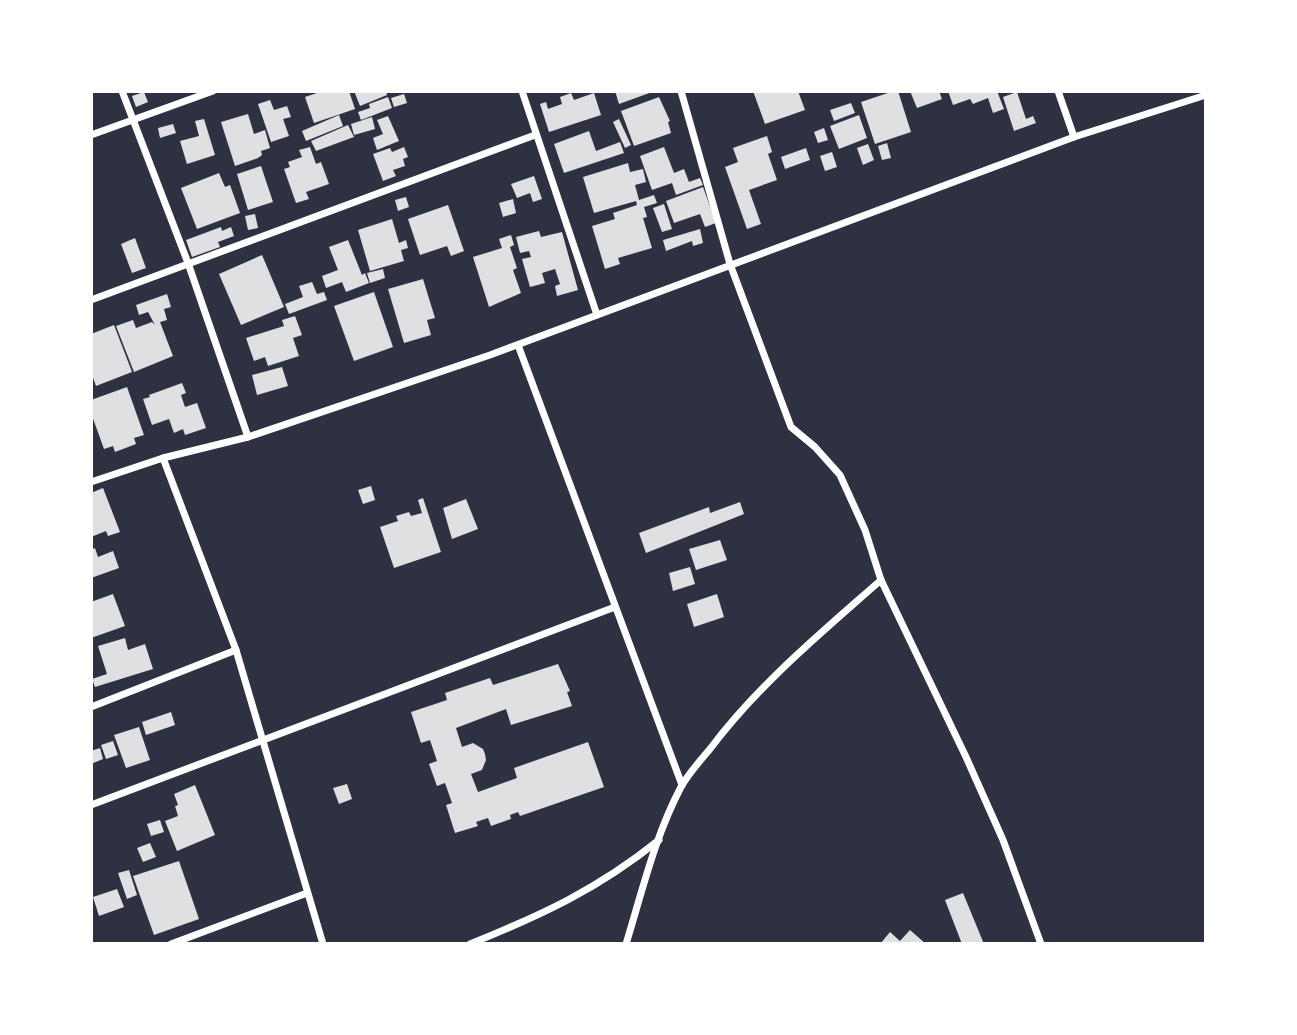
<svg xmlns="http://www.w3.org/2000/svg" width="1297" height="1035" font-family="Georgia,serif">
<rect width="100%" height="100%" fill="#2d3142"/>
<g fill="#e0e0e3">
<polygon points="323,91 349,91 355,109 314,123 305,97"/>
<polygon points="354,91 386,91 387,95 360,106"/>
<polygon points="615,91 655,91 619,104"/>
<polygon points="753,91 798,91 805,110 765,124"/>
<polygon points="894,91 898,91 911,132 875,144 861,102"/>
<polygon points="910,91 939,91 942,99 917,108"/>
<polygon points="948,91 997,91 1004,109 993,113 988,98 973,104 970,99 953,105"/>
<polygon points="144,92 148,102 136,107 132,96"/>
<polygon points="1017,92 1026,119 1033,116 1036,123 1014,131 1003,97"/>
<polygon points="571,93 574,100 594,93 601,115 549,132 540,104 546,102 548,109 562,104 560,97"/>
<polygon points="404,94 407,103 394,107 391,98"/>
<polygon points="388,97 392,108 361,120 358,112 370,108 369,104"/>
<polygon points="659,97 670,121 668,122 671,133 634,146 621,111"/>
<polygon points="270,100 274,110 287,106 291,117 283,119 289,136 271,142 258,104"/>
<polygon points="851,103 855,113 834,121 830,110"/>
<polygon points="248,114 254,134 265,130 270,148 261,151 262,155 258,158 235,166 221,122"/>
<polygon points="339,115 343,126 306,141 302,131"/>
<polygon points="859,115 867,138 839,149 830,126"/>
<polygon points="388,116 399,141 377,150 373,138 383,134 377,120"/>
<polygon points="372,117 375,129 354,135 351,124"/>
<polygon points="204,119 215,155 187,164 180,141 199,136 195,121"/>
<polygon points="619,119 631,145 625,148 613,122"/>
<polygon points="173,124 176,133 160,138 158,128"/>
<polygon points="348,125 354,137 316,151 311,141"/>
<polygon points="824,128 828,140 818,143 814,132"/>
<polygon points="589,131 596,151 620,142 624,153 564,173 554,144"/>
<polygon points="767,136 772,152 768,154 777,180 749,190 761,224 747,229 725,167 738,162 733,148"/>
<polygon points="887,143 891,158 882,160 878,146"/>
<polygon points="868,144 874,160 863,165 857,148"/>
<polygon points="310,147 316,164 321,162 329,184 306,192 309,199 296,203 284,169 290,167 288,162 302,157 299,150"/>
<polygon points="404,147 408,157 403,159 405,166 393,170 396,176 383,181 373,154 390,148 392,152"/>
<polygon points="664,147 674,173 684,169 689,182 700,178 703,185 676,195 672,183 652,190 640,156"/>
<polygon points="806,148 810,160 785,169 781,157"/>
<polygon points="832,152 837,167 825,171 820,156"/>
<polygon points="628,163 630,172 643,169 646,182 635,185 639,200 654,195 657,203 644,207 647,217 643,218 652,248 618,258 620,264 605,269 592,226 615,219 613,213 637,205 636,201 594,213 583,177"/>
<polygon points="261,166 273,202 248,210 237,174"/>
<polygon points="219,173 225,187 230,185 240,213 197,229 181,188"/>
<polygon points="534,176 542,199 533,202 530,193 517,198 511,184"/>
<polygon points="703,187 716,223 705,227 700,214 674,223 666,201"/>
<polygon points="406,197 409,207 398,211 395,200"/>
<polygon points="513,199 516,213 503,217 499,203"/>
<polygon points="664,204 672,229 662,232 653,208"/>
<polygon points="448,205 464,251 451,256 447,246 420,255 408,219"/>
<polygon points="255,214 258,228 248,230 245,216"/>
<polygon points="392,219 399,243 406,240 408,248 401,250 404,261 370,271 358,230"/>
<polygon points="221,227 222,231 231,227 234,236 218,242 220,247 192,257 186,240"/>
<polygon points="700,229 703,243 693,246 692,241 666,251 663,240"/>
<polygon points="539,231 541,237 562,232 578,290 557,296 555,286 560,284 555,269 542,273 545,283 530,287 522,259 531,257 529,251 520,253 516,237"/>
<polygon points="511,235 514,245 510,247 517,268 513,270 521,293 489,307 473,257 502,248 499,239"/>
<polygon points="135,238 146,268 132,273 121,244"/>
<polygon points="348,240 362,275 365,273 369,283 346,292 342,282 326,288 322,276 338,270 329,247"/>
<polygon points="262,255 284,307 241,325 219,274"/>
<polygon points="383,269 385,278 370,283 367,273"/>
<polygon points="423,279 435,318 427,320 431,335 404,343 388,289"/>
<polygon points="312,282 317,294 324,292 327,300 289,314 285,304 303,297 299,286"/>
<polygon points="374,292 393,347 354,361 334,306"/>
<polygon points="167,294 171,307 164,309 167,320 160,322 173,356 134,372 116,326 133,320 136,328 152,322 155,325 148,312 139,315 136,305"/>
<polygon points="295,316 302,335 293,338 299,356 268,366 265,357 254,361 246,338 284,326 282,320"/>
<polygon points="114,325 132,372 96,386 91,372 91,334"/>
<polygon points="282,367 288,386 257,395 252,375"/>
<polygon points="182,383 186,393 181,395 185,407 197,403 206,428 185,435 183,429 174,433 169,419 152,425 143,399 150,397 149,395"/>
<polygon points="127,387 144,435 134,438 136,444 115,452 113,446 104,449 91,413 91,400"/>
<polygon points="371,486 375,500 363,504 358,490"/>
<polygon points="103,488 120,532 108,536 106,531 91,537 91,493"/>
<polygon points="423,498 441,552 394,568 380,527 398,521 396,516 409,512 411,516 422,513 418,500"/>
<polygon points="466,499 478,529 452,539 443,508"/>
<polygon points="740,502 744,514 646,553 639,533 709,507 710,513"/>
<polygon points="720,540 727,560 696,570 689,549"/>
<polygon points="95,548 98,557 113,551 119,568 91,578 91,550"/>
<polygon points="690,567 695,584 673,591 669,573"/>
<polygon points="113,594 125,626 91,638 91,602"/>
<polygon points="717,594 724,617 694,627 687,604"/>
<polygon points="125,638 128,650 145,644 153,669 95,687 92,679 107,674 98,646"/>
<polygon points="558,664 570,691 567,692 572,706 511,725 506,709 456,728 462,747 473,743 483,749 485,754 486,760 482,770 471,774 478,792 517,778 514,768 588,742 604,787 520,816 518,812 510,815 511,819 491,826 488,818 476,822 478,826 455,833 446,805 452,803 445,783 437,786 429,764 437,761 430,740 421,743 411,712 447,700 445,693 490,678 493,685"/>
<polygon points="171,712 175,725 146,735 142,722"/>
<polygon points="139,727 150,760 126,768 114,735"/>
<polygon points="113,741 118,755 106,759 101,745"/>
<polygon points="100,748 103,759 91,764 91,751"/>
<polygon points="347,784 352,799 339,804 333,788"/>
<polygon points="195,785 215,835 177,851 165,821 178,816 175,806 178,805 174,794"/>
<polygon points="160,820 164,832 151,836 147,824"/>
<polygon points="150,843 156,857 143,862 137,848"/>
<polygon points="179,861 199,919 154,935 133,876"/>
<polygon points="129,870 137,895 127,899 118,873"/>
<polygon points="117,889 124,907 99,916 93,897"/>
<polygon points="963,893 984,944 962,944 945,900"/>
<polygon points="910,930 926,944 880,944 890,932 900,941"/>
</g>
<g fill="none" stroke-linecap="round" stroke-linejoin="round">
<g stroke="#fff" stroke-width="7">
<polyline points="122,91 188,263 248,437"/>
<polyline points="522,91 597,315"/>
<polyline points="681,91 730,264 791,427 815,447 840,475 865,530 881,580 966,757 1003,840 1041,944"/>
<polyline points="1058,91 1074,137"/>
<polyline points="91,135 213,91"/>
<polyline points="91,300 535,135"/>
<polyline points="518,345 682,785"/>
<polyline points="163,458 236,650 323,944"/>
<polyline points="91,482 163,458 248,437 490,355 1074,137 1206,95"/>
<polyline points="91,707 236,650"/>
<polyline points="91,805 615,607"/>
<polyline points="171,944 307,893"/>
<path d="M470 944C542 915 598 889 659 840"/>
<path d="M626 944C642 892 655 836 681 787 688 774 700 761 710 749 759 684 821 633 881 580"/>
</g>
</g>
<rect width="1297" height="1035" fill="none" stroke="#ffffff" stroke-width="186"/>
</svg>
